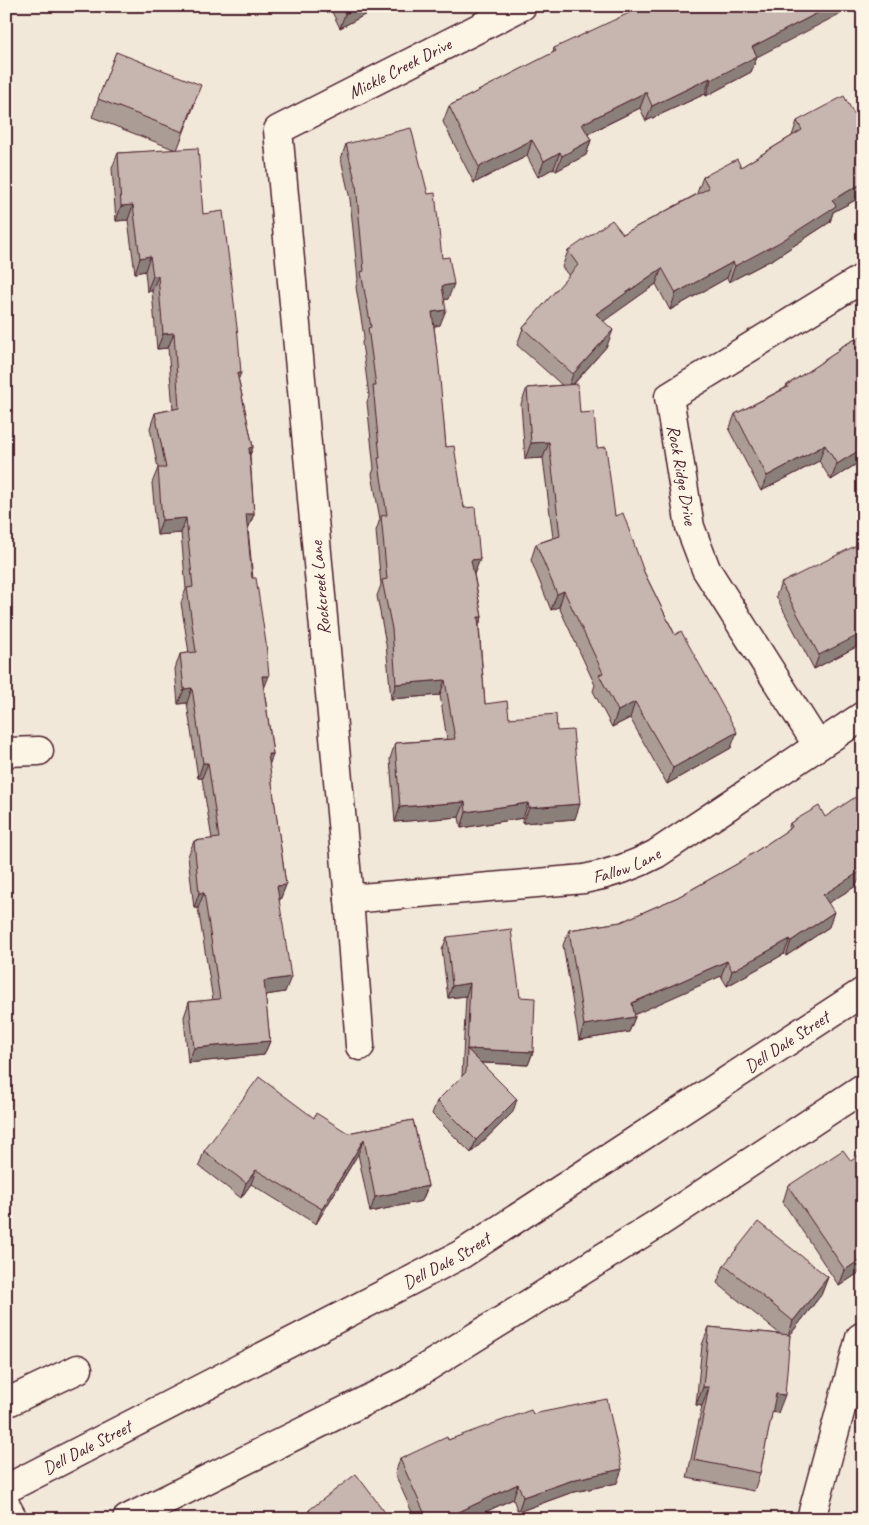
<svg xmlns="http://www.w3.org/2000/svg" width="869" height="1525" font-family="Caveat,sans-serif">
<rect width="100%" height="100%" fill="#f1e8da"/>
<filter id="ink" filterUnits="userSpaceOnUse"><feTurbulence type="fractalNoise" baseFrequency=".02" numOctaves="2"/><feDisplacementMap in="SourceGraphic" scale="10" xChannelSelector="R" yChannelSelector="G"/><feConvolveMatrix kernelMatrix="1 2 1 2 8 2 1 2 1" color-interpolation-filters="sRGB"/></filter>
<g filter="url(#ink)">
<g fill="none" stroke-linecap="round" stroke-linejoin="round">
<g stroke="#4a1f2b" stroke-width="31">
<g id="minor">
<polyline points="818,746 706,569 690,527 669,397 863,278"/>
<polyline points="6,752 39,751"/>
<path id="s1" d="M349 899 584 879C611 874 632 867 656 854L863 716"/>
<path id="s2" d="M360 1046 349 899 278 130 522 6"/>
<polyline points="6,1403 78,1369"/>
<polyline points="811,1519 860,1338 863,1336"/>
</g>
</g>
<g stroke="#4a1f2b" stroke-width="31">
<g id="secondary">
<path id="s3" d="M6 1489 462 1254 863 992"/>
<polyline points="6,1506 13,1519"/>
<polyline points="127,1519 403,1382 657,1224 863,1088"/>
</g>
</g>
<use href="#minor" stroke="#fcf5e5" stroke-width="28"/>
<use href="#secondary" stroke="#fcf5e5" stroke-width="28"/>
</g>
<g fill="#ab9d96" stroke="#4a1f2b">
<polygon points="329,6 374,6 372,11 340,28"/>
<polygon points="554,48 757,57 751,72 706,96 705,94 646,121 640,108 588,134 591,140 586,155 556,171 554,168 538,177 527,156 474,183 443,122 449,106 553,53"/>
<polygon points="116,52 195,103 177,150 203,214 253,447 250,455 254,514 248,529 264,689 273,754 269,764 286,885 280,900 279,900 285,992 265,995 270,1041 264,1055 188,1063 184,1017 189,1002 213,1000 198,908 194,908 188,856 194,841 212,839 202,778 198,778 187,703 178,704 175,669 180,654 189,653 181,603 186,589 181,533 157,535 152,483 158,468 150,428 155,413 173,409 168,348 157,349 152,291 147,291 145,271 135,273 128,220 116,221 112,168 118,153 176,150 92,117"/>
<polygon points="797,121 863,130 863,196 833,212 830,222 775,258 729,282 727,278 670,310 656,284 603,321 607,346 573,385 580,413 597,448 615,516 644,572 731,748 667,784 630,718 612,727 593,691 595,685 559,607 551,610 531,560 536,544 553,538 543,458 525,459 521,404 527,388 562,385 517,345 523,328 569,276 562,267 568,251 623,234 697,194 697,193 703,177 741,167 792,136"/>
<polygon points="346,144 442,258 448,299 444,300 440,325 434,326 446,447 480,559 474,574 482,617 479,625 485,704 509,718 557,731 575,819 523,823 523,818 461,828 459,817 395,822 390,759 395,743 447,739 440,695 391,699 386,644 377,596 381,585 376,531 380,519 372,474 374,469 367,402 369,396 362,343 364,336 356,287 358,280 350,199 341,159"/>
<polygon points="863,335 863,460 831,480 819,461 761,491 729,430 735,414 785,388 787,385 837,352 839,348"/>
<polygon points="781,583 861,637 858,646 814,669 776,596"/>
<polygon points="790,823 858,881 856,886 828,903 829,927 786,956 784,954 727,986 721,976 634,1014 635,1017 629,1032 579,1040 563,945 569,930 621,922 678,897 737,864 788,830"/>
<polygon points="447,937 520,997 533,1052 528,1065 481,1063 513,1112 471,1153 432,1114 437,1101 462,1076 466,996 448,998 442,950"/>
<polygon points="314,1118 348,1133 413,1120 428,1186 422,1201 370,1212 358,1154 316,1224 251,1184 241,1198 199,1166 204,1151"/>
<polygon points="851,1161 863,1270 839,1286 783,1202 788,1186"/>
<polygon points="724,1265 828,1277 821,1295 790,1335 778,1413 772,1412 760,1473 754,1491 687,1478 702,1406 696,1405 702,1345 709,1327 780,1334 717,1283"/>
<polygon points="533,1414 617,1483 570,1493 518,1512 513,1499 470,1519 415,1519 395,1474 400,1459 448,1440"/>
<polygon points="309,1510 390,1519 306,1519"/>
</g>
<g fill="#8b7f7a" stroke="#4a1f2b">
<polygon points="360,6 374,6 372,11 340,28 345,14"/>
<polygon points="831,6 855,6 757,57 751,72 706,96 711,80 752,47"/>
<polygon points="710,78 705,94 646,121 652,106"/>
<polygon points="646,92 640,108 577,139 582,124"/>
<polygon points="532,140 527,156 474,183 479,167"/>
<polygon points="591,140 586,155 556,171 562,156"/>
<polygon points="560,152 554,168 538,177 544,161"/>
<polygon points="863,183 863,196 833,212 830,222 775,258 729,282 735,266 832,200"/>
<polygon points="133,205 128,220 116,221 121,206"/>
<polygon points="150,256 145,271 135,273 140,258"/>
<polygon points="733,262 727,278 670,310 676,293"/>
<polygon points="662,268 656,284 590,331 596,314"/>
<polygon points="153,276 158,276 152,291 147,291"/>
<polygon points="454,284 448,299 436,301 442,286"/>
<polygon points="446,310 440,325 426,328 432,312"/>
<polygon points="613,330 607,346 567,391 573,374"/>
<polygon points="174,333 168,348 157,349 163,334"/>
<polygon points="237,373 241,373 235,388"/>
<polygon points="549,442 543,458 525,459 531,443"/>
<polygon points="825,445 819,461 761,491 767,476"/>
<polygon points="253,447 247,462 249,448"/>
<polygon points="863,448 863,460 831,480 837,464"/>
<polygon points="246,514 254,514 248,529 241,529"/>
<polygon points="186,518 181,533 157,535 162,520"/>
<polygon points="480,559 474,574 465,575 471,560"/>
<polygon points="564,591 559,607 551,610 557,594"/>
<polygon points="478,617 482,617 476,632"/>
<polygon points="863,625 863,637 861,637 858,646 814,669 819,655"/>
<polygon points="262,676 269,676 263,691"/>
<polygon points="445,680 440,695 391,699 396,684"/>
<polygon points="192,688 187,703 178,704 184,689"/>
<polygon points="635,702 630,718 612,727 618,711"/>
<polygon points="737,732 731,748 667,784 673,768"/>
<polygon points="268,754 273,754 268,769"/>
<polygon points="203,763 208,763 202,778 198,778"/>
<polygon points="465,802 459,817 395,822 400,807"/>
<polygon points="528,803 523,818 461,828 466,812"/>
<polygon points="580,804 575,819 523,823 529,808"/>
<polygon points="863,867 863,878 858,881 856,886 817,910 823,895"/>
<polygon points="286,885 280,900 271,901 277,886"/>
<polygon points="199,893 204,893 198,908 194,908"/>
<polygon points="834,912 829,927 786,956 791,941"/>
<polygon points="790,939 784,954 727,986 732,971"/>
<polygon points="727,961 721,976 627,1018 632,1003"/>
<polygon points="291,977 285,992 259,996 264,981"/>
<polygon points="470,983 466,996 448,998 452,986"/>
<polygon points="635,1017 629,1032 579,1040 584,1025"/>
<polygon points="270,1041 264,1055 188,1063 194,1048"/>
<polygon points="467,1049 533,1052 528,1065 467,1062"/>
<polygon points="517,1099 513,1112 471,1153 476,1140"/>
<polygon points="364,1139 358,1154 316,1224 322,1209"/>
<polygon points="256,1170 251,1184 241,1198 246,1183"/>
<polygon points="428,1186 422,1201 370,1212 375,1197"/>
<polygon points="863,1258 863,1270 839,1286 845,1270"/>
<polygon points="828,1277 821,1295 787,1339 793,1321"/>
<polygon points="703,1387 709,1387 702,1406 696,1405"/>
<polygon points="776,1394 785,1395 778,1413 769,1412"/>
<polygon points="622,1469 617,1483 570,1493 518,1512 523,1497 576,1479"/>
<polygon points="518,1484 513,1499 470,1519 444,1519"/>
</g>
<g fill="#c7b6af" stroke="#4a1f2b">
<polygon points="341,6 360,6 345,14"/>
<polygon points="644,6 831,6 752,47 757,56 711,80 710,78 652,106 646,92 582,124 591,140 562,156 560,152 544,161 532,140 479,167 449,106 556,51 554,48"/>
<polygon points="116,52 201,85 183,132 98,99"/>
<polygon points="844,96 863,130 863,183 832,200 836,206 780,242 735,266 733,262 676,293 662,268 596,314 613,330 573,374 523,328 578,265 568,251 612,220 623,234 709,188 703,177 737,159 741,167 802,130 797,121"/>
<polygon points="411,128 428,194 435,193 442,258 449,257 454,284 442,286 446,310 432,312 439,367 446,447 454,446 464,508 475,507 480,559 471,560 482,617 478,617 485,704 507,701 509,718 556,714 557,731 573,730 580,804 529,808 528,803 466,812 465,802 400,807 395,743 455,739 445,680 396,684 392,629 382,580 387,579 381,516 387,515 378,458 380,458 373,386 376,386 368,328 371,327 361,272 364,271 356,184 346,144"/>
<polygon points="198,148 203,214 223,211 238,336 241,373 237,373 253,447 249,448 254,514 246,514 252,578 256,578 266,643 269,676 262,676 273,754 268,754 286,885 277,886 291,977 264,981 270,1041 194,1048 189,1002 220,999 204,893 199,893 194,841 219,838 208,763 203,763 192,688 184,689 180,654 196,652 187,588 193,587 186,518 162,520 158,468 166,468 155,413 179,408 174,333 163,334 158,276 153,276 150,256 140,258 133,205 121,206 118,153"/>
<polygon points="863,335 863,448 837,464 825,445 767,476 735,414 788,387 787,385 840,350 839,348"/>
<polygon points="578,384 580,413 594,412 597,448 606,447 615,516 623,513 644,572 675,635 681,631 737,732 673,768 635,702 618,711 599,675 603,673 564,591 557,594 536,544 560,536 549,442 531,443 527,388"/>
<polygon points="863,542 863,625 860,627 863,633 819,655 781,583"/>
<polygon points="863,792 863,867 860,869 861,871 823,895 834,912 791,941 790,939 732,971 727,961 632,1003 635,1017 584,1025 569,930 621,922 678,897 737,864 792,827 790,823 819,806 825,817"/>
<polygon points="511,929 520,997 535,998 533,1052 467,1049 470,983 452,986 447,937"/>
<polygon points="467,1049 517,1099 476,1140 437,1101 466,1072"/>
<polygon points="259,1077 314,1118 316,1113 348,1133 413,1120 428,1186 375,1197 364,1139 322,1209 256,1170 246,1183 204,1151"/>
<polygon points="843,1150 851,1161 863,1152 863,1258 845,1270 788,1186"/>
<polygon points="758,1222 828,1277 793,1321 724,1265"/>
<polygon points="709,1327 790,1335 785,1395 776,1394 760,1473 694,1460 709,1387 703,1387"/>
<polygon points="607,1399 622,1469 576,1479 523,1497 518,1484 444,1519 427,1519 400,1459 447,1437 448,1440 531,1410 533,1414"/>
<polygon points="356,1474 390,1519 315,1519 309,1510"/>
</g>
</g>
<g text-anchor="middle" stroke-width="4" stroke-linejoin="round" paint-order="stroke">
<g font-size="18" fill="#4a1f2b" stroke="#fcf5e5">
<text dy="6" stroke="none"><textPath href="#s2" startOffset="1056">Mickle Creek Drive</textPath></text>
<text transform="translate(682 475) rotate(80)" y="6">Rock Ridge Drive</text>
<text transform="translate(320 588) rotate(-95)" y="6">Rockcreek Lane</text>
<text dy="6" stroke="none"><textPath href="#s1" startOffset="280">Fallow Lane</textPath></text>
<text dy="6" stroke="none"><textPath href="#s3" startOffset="901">Dell Dale Street</textPath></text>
<text dy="6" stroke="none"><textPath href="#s3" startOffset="496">Dell Dale Street</textPath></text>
<text dy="6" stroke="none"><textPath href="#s3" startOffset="91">Dell Dale Street</textPath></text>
</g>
</g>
<rect width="869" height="1525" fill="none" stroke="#fcf5e5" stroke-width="25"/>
<rect x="12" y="12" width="844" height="1500" fill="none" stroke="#4a1f2b" stroke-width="2" filter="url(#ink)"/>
</svg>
